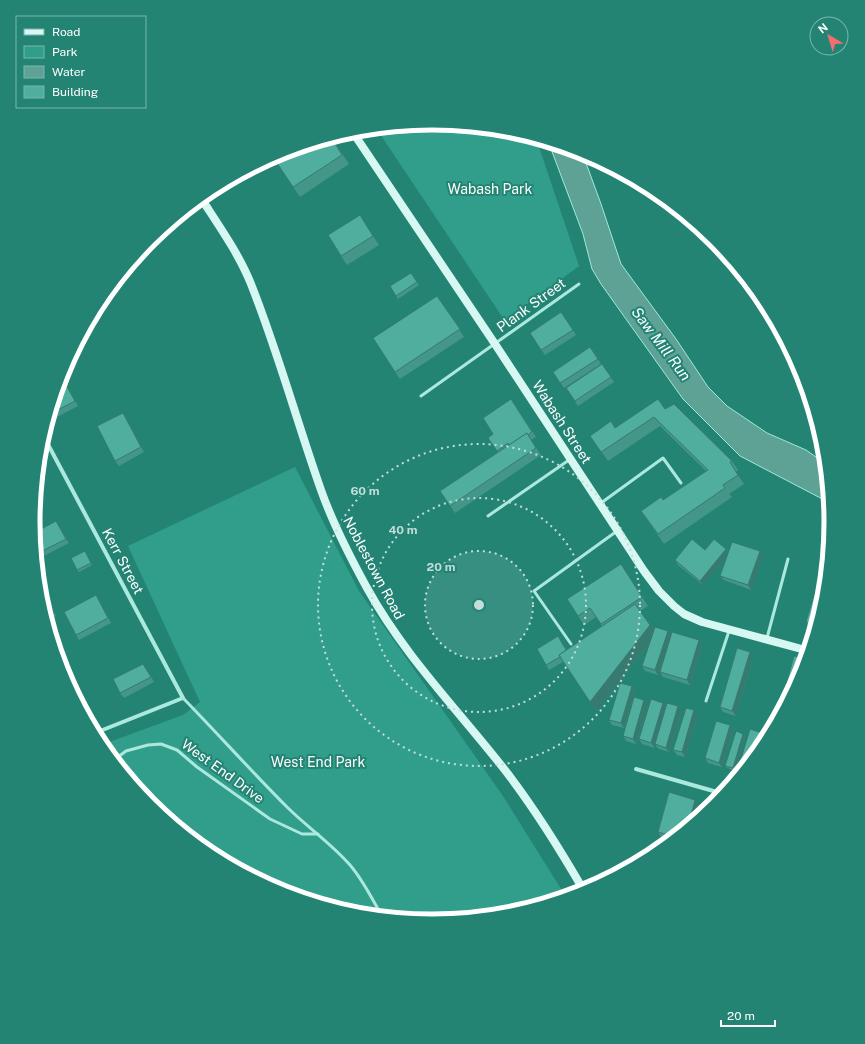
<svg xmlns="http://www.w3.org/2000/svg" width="865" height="1044" font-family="'Public Sans',sans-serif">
<rect width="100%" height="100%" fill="#238474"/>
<g fill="#309e8b">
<polygon points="433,123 511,130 536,138 579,266 505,321 376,128"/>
<polygon points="295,467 359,591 503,796 566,897 510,914 432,921 354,914 279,891 210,854 150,804 101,745 183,715 200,702 128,546"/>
</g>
<polygon fill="#5ea296" stroke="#9fe9db" points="548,141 582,152 601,204 621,264 676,339 708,387 727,406 767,433 806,450 826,464 830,503 740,456 683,399 601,284 592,269 583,234"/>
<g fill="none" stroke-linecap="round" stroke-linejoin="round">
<g stroke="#abe8de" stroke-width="3">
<polyline points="421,396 579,284"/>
<polyline points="601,503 663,458 681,483"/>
<polyline points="488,516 569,460"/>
<polyline points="822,557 828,562"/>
<polyline points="767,638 788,559"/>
<polyline points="571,644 534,591 617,531"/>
<path d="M183 698C218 734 252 772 287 807 307 827 331 843 350 865 363 880 372 899 382 916"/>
<polyline points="706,701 729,631"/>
<polyline points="114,760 126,751 148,745 161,744 177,750 197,767 270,819 302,834 318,834"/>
</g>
<g stroke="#abe8de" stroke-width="4">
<polyline points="43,435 183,698 95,733"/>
<polyline points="636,769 724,794"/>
</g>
<g stroke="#d6f7f2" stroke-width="8">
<polyline points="352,131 495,344 644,571 659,591 674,606 684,614 702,622 809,651"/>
<path d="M201 198C219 226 239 254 251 284 278 352 297 422 321 490 333 524 350 557 367 588 405 657 460 712 508 774 536 811 561 851 584 891"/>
</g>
</g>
<g fill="#449688">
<polygon points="331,137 349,164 300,197 273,157"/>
<polygon points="360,215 379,245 347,265 341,256"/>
<polygon points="411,273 419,285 398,299 390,286"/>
<polygon points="437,296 464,337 400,379 395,372"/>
<polygon points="561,312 576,335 545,355 530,333"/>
<polygon points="590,347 601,364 564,388 553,372"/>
<polygon points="602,364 614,382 578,406 566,388"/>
<polygon points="66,385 69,390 78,406 55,418 52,413 62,387"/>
<polygon points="511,399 536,437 531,440 541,455 455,513 440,491 498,452 488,438 493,434"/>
<polygon points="665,409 732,461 738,470 736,472 744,484 729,494 732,497 664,544 641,511 663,500 706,471 660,426 608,461 590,436 616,428"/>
<polygon points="123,413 126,417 144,452 119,466 115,461"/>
<polygon points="60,526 69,543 38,559 36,557 34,533"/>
<polygon points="726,549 728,553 760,551 763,556 751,590 724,580 720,576 727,556 703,585 678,565 675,560 705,550"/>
<polygon points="86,554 92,565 79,572 77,570"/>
<polygon points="627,574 648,606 640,611 654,631 699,640 702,645 690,685 663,677 660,672 663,662 658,675 645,671 642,666 650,642 597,711 563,662 549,670 546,665 561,641 567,650 602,626 596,617 584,625 578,616"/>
<polygon points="43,593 47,597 56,616 47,621 41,600"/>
<polygon points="96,595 99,600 111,623 79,640 76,635"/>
<polygon points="824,600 816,629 809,627 806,622"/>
<polygon points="753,657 736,716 723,712 720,707"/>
<polygon points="147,668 154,682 124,698 120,693"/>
<polygon points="802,675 789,699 784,692"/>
<polygon points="632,686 635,691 624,728 612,725 609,720"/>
<polygon points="648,704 636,744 626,741 623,736"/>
<polygon points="682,711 669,752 659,749 655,745 655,748 642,744 639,739"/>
<polygon points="698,715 685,757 677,755 673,750"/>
<polygon points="730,725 733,730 722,767 708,763 705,758"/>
<polygon points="762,733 765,737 765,744 743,770 739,765"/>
<polygon points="743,734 745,736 735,771 727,768 725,766"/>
<polygon points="699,804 694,822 672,840 661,837 658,832"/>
</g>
<g fill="#377a6f">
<polygon points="360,215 366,224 379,245 373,236"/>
<polygon points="123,413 126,417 144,452 141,447"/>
<polygon points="56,521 60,526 69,543 66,539"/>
<polygon points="726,549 729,554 703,585 700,581"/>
<polygon points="760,551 763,556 751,590 748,585"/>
<polygon points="43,593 47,597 56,616 53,611"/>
<polygon points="650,625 656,634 597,711 590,702"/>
<polygon points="668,631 672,636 658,675 655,670"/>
<polygon points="699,640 702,645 690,685 687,680"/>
<polygon points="750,652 753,657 736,716 732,711"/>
<polygon points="143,664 147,668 154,682 151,677"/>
<polygon points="632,686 635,691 624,728 621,723"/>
<polygon points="644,700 648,704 636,744 633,739"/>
<polygon points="663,703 667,708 655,748 651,743"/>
<polygon points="678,706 682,711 669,752 666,748"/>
<polygon points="694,710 698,715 685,757 682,752"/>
<polygon points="730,725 733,730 722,767 719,763"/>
<polygon points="762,733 765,738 762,747 755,756"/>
<polygon points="743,734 745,736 735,771 733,768"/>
<polygon points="695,800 699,804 694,822 688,827"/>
</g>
<g fill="#4fae9e" stroke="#377a6f">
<polygon points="331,137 342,155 293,187 273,157 280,153"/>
<polygon points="360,215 373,236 341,256 328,235"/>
<polygon points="411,273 417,282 396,296 390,286"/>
<polygon points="437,296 460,329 395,372 373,338"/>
<polygon points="561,312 573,330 541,350 530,333"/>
<polygon points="590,347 598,359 560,383 553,372"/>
<polygon points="602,364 611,377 575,401 566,388"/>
<polygon points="59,383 61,387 57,390"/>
<polygon points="66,385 75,401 52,413 51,411 57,390"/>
<polygon points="511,399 532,432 528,435 527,433 509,445 508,443 497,451 488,438 493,434 483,418"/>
<polygon points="658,399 665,409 674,404 732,461 730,462 738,475 723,485 725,488 658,534 641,511 661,497 663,500 708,470 654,417 601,452 590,436 611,421 615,428"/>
<polygon points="123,413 141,447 115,461 97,426"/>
<polygon points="527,433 536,448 450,506 440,491"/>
<polygon points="56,521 66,539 36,554 34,533"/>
<polygon points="692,539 705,550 714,539 726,549 700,581 675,560"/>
<polygon points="732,542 760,551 748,585 720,576"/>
<polygon points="85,551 91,563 77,570 71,558"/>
<polygon points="621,564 642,597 601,624 590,608 578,616 567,599"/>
<polygon points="818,582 826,584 824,600 817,625 806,622"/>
<polygon points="43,593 53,611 45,615 41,600 40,594"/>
<polygon points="96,595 108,618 76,635 64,612"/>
<polygon points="635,604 650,625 590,702 559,655"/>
<polygon points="655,627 668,631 655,670 642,666"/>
<polygon points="672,632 699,640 687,680 660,672"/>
<polygon points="558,636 566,650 559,655 560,657 546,665 537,649"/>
<polygon points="737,648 750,652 732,711 720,707"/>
<polygon points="794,656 806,659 802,675 791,695 784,692"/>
<polygon points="143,664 151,677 120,693 113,679"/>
<polygon points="620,683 632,686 621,723 609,720"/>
<polygon points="634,697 644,700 633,739 623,736"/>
<polygon points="651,699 663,703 651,743 639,739"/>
<polygon points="667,703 678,706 666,748 655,744"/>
<polygon points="686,708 694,710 682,752 673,750"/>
<polygon points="716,721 730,725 719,763 705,758"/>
<polygon points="750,729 762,733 755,756 746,767 739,765"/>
<polygon points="736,731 743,734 733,768 725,766"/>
<polygon points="766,733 770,734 765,744 761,748"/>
<polygon points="669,792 695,800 688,827 675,837 658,832"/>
</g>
<circle cx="479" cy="605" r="54" fill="#c3dddb" fill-opacity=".12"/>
<g fill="none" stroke="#c3dddb" stroke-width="2" stroke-dasharray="2 4">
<circle cx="479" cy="605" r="54"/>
<circle cx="479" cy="605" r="107"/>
<circle cx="479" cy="605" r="161"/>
</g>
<g text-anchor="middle" stroke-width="4" stroke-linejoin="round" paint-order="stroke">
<g font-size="14" fill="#fdfffe" stroke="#238474">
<text x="490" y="194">Wabash Park</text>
<text x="318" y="767">West End Park</text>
</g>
<g font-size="14" fill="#fff" stroke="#238474">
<text transform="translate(531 305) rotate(-36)" y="5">Plank Street</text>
<text transform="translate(562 422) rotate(57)" y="5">Wabash Street</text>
<text transform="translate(123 561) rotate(62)" y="5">Kerr Street</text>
<text transform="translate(374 568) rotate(62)" y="5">Noblestown Road</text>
<text transform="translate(223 771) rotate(36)" y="5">West End Drive</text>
</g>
<g font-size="15" font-style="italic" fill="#fff" stroke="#238474">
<text transform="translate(661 344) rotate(53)" y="5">Saw Mill Run</text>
</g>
</g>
<path d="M0 0H865V1044H0ZM40 522a392 392 0 1 1 784 0a392 392 0 1 1-784 0Z" fill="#238474" fill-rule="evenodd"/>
<path fill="none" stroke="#fff" stroke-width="5" d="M40 522a392 392 0 1 1 784 0a392 392 0 1 1-784 0Z"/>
<circle cx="479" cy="605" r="6" fill="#c3dddb" stroke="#238474" stroke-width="2"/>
<g font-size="12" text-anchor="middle" font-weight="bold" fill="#c3dddb" stroke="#238474" stroke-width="4" stroke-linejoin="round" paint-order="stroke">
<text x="365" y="495">60 m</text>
<text x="403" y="534">40 m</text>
<text x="441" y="571">20 m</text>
</g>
<rect x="16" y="16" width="130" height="92" fill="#238474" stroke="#7bb5ac"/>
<rect x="24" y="29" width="20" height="6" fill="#d6f7f2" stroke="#7bb5ac"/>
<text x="52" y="36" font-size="12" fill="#ffffff">Road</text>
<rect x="24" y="46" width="20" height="12" fill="#309e8b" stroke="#7bb5ac"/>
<text x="52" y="56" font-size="12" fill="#ffffff">Park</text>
<rect x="24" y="66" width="20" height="12" fill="#5ea296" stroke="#7bb5ac"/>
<text x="52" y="76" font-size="12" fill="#ffffff">Water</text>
<rect x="24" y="86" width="20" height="12" fill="#4fae9e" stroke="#7bb5ac"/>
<text x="52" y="96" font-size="12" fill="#ffffff">Building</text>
<g transform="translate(829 36) rotate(322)"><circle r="19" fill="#238474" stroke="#7bb5ac"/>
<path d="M0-3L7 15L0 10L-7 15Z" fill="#f46e6f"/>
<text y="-6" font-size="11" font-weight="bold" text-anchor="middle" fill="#ffffff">N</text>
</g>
<path d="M721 1020v6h54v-6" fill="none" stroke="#ffffff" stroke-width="2"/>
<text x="727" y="1020" font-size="12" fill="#ffffff" stroke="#238474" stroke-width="3" paint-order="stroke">20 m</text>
</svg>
